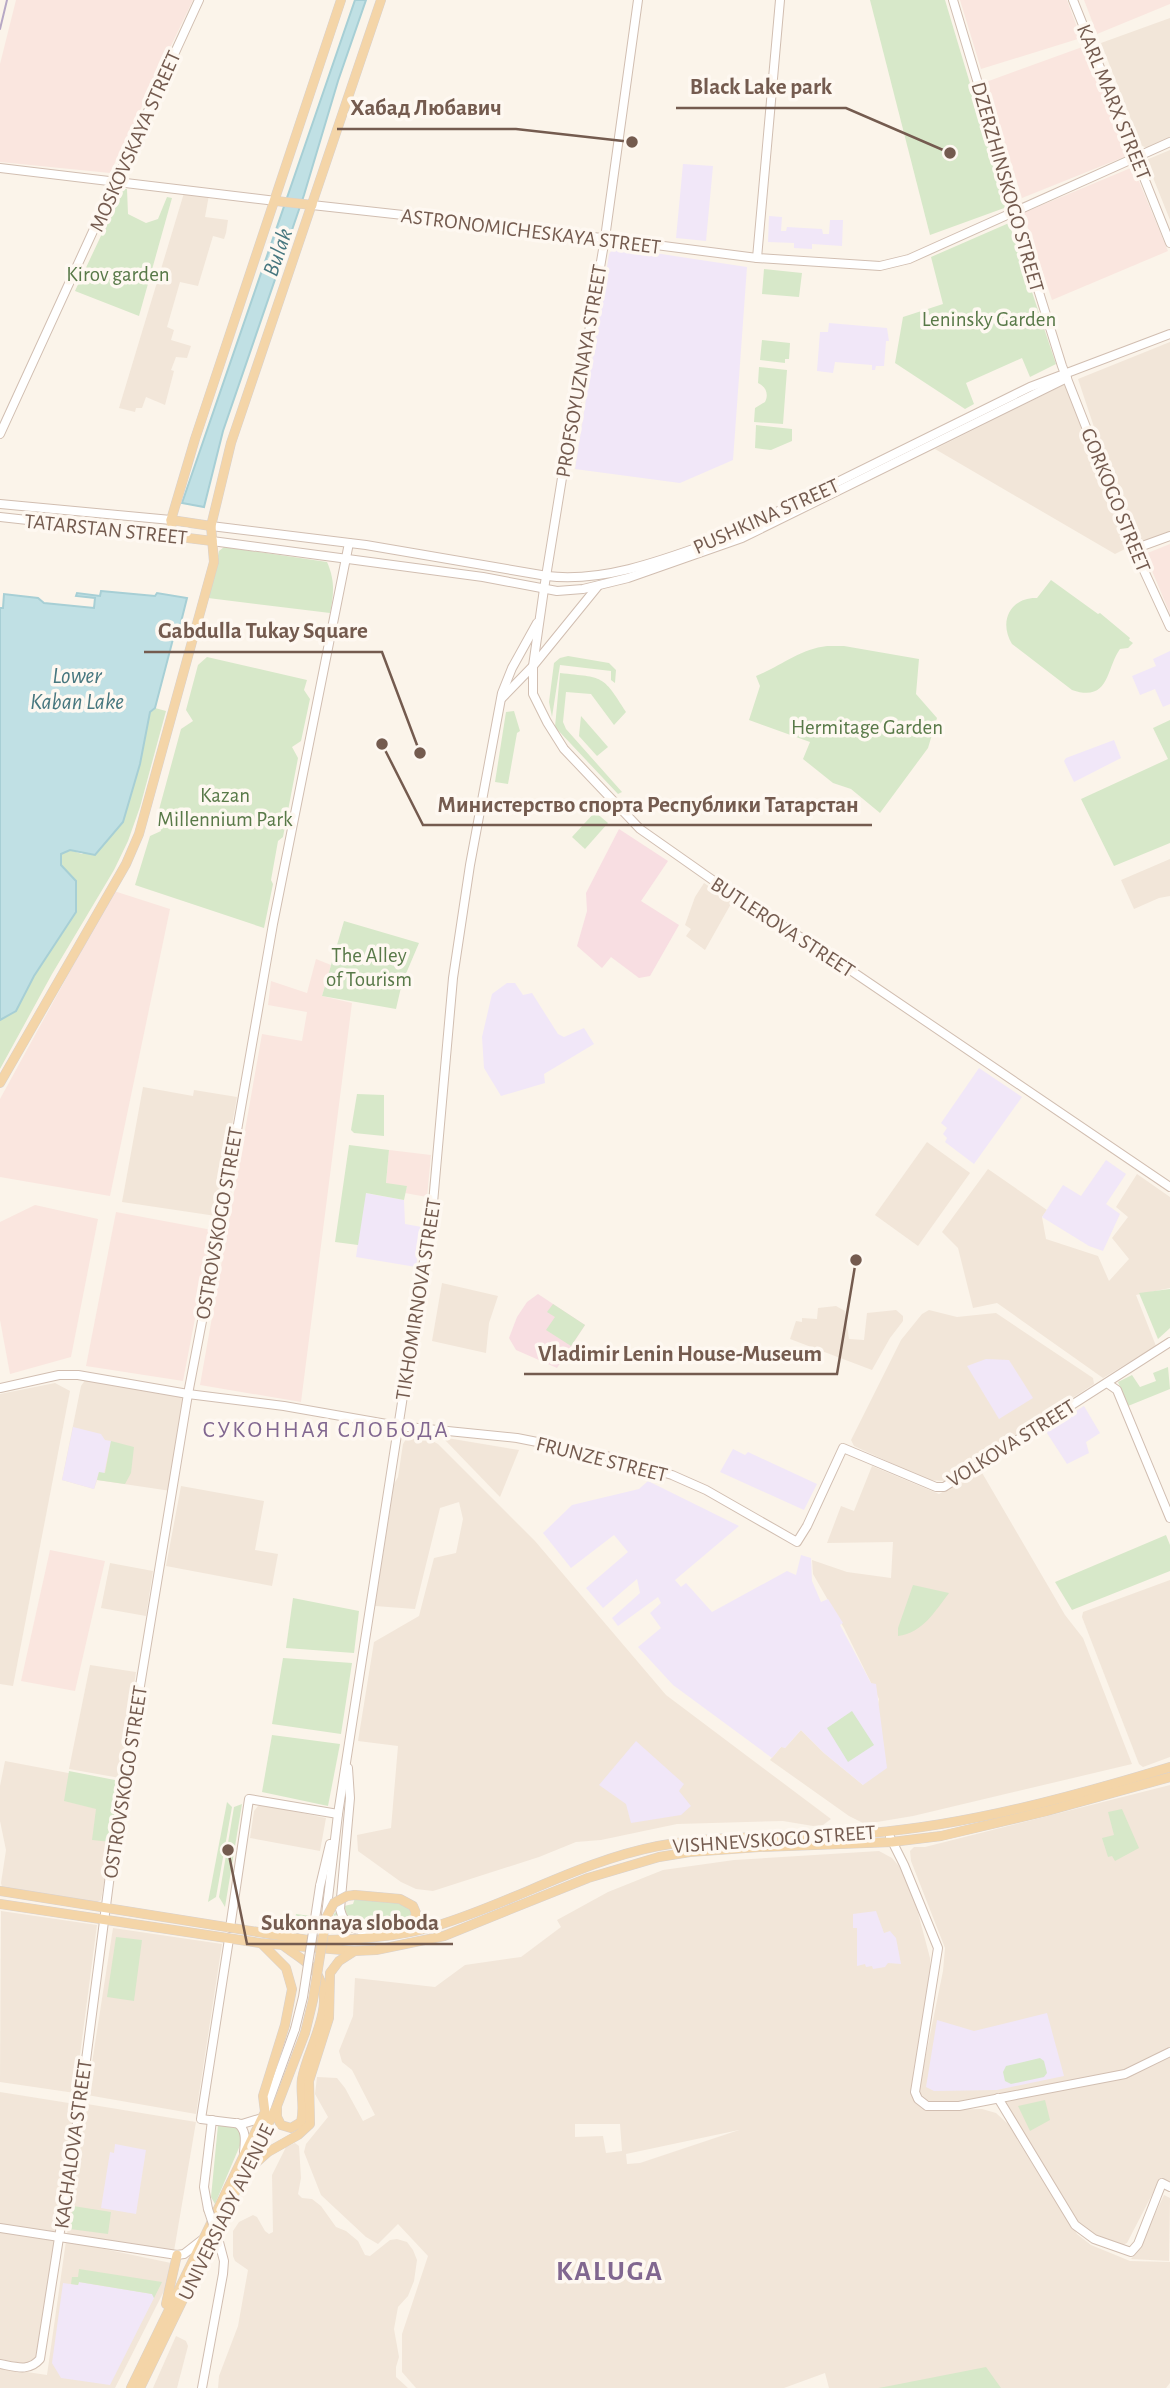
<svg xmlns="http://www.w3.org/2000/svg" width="1170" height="2388" font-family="'Alegreya Sans',sans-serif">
<rect width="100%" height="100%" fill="#fbf4ea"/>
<g fill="#f2e6d9" fill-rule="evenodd">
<polygon points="1170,18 1170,139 1146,148 1141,145 1101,43"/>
<polygon points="1170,150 1170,220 1146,160"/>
<polygon points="184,193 209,195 205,217 228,220 226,233 224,239 213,236 198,286 180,282 167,327 174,330 171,340 191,346 187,358 176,357 171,370 174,371 165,405 146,397 142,408 136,408 135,412 119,408"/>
<polygon points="1170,342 1170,534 1139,546 1109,472 1078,379"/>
<polygon points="1066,384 1129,547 1115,554 935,449"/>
<polygon points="1170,859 1170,896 1159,898 1134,909 1121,880"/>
<polygon points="704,883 732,902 705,950 686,936 691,929 685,925 695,897"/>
<polygon points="143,1087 193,1096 194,1090 237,1097 216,1216 122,1202"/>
<polygon points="927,1142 970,1173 918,1246 875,1215"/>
<polygon points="988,1169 1047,1210 1042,1217 1046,1239 1098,1256 1109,1281 1129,1259 1112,1238 1128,1217 1116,1207 1137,1174 1170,1197 1170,1288 1136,1295 1156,1346 1103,1378 997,1303 973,1308 958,1248 942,1232"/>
<polygon points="442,1283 498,1296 489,1323 486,1353 432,1341"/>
<polygon points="836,1306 845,1311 849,1339 864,1340 867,1313 896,1310 903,1316 903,1321 890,1338 872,1370 790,1339 796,1321 802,1322 802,1318 817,1319 818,1308"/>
<polygon points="929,1310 957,1317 996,1313 1093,1378 1094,1384 944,1481 928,1480 854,1446 851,1440 901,1340 922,1314"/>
<polygon points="86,1379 184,1395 171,1491 97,1480 94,1489 62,1480 81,1386"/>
<polygon points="55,1383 70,1391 13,1686 0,1684 0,1394"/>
<polygon points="408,1436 425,1437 438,1444 535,1541 666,1695 831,1819 823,1825 813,1826 783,1821 677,1824 601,1840 576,1842 539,1857 433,1891 416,1889 401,1882 358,1851 357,1835 391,1828 398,1746 358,1741 374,1642 419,1616 434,1558 456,1553 463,1519 459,1502 440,1508 415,1609 375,1606 394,1484 398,1477 403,1444"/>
<polygon points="447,1438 519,1450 500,1497 444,1439"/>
<polygon points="872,1466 939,1494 981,1471 1065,1615 1083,1638 1132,1764 913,1816 865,1824 849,1816 770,1760 782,1746 785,1748 801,1730 824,1753 863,1785 879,1699 844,1628 813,1574 812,1560 847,1572 891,1578 893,1542 827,1543 841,1506 854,1511"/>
<polygon points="181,1486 264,1501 255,1550 278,1554 272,1586 166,1566"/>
<polygon points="110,1563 153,1571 146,1616 101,1608"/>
<polygon points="1170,1580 1170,1757 1143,1767 1139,1764 1082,1617 1083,1612"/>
<polygon points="90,1665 136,1672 120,1778 69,1769"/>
<polygon points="5,1761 121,1783 101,1900 97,1902 8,1890 2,1887 1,1883 6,1850 0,1821 0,1786"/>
<polygon points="1170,1785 1170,2049 1123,2071 959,2102 934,2103 922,2098 919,2089 943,1971 945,1948 911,1861 910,1851 914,1847 925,1847"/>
<polygon points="263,1805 326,1818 320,1851 250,1838 254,1811 258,1806"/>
<path d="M879 1851 892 1858 903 1871 913 1894 930 1958V1977L913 2074 914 2099 920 2106 931 2110 982 2109 996 2113 1008 2124 1077 2234 1091 2245 1130 2261 1170 2262V2383L1166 2388H829L825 2373 784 2388H416L402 2372V2334L428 2256 398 2224 378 2244 366 2237 321 2195 304 2152 306 2144 328 2117 315 2094 317 2077 337 2078 345 2088 363 2121 375 2115 352 2070 342 2062 339 2051 353 2016 355 1978 435 1987 465 1965 521 1957 561 1927 557 1920 608 1892 663 1870 734 1860ZM575 2124H620L622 2151 606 2153 603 2136 575 2137ZM739 2130 640 2163 627 2164 626 2154Z"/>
<polygon points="1,1911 97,1925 75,2093 0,2082"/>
<polygon points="113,1928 222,1944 196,2114 87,2095"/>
<polygon points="1170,2056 1170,2181 1158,2183 1127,2243 1120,2246 1090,2236 1079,2226 1005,2104 1006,2102 1010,2099 1125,2077"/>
<polygon points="0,2092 75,2104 56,2232 0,2224"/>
<polygon points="87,2104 196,2122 174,2251 67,2234"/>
<polygon points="295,2143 299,2146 301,2178 298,2194 302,2198 312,2199 321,2206 336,2227 346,2231 358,2241 365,2255 370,2256 390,2240 397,2239 407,2242 413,2250 417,2260 414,2281 408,2296 398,2307 394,2329 399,2357 396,2367 396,2377 408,2388 218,2388 219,2376 238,2326 248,2270 235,2261 233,2256 233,2231 239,2222 253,2215 257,2217 265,2231 269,2234 273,2232 272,2175 286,2147"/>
<polygon points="1164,2195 1170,2198 1169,2261 1131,2259 1137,2252"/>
<polygon points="0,2232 54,2241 37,2358 28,2364 0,2359"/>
<polygon points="66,2241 171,2263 167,2285 115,2388 0,2388 0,2368 47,2375"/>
<polygon points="176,2336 186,2341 188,2346 177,2388 153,2388"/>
</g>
<g fill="#fae6df">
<polygon points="16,0 193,0 110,173 0,162 0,64"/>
<polygon points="960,0 1067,0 1081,38 981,69"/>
<polygon points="1084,0 1170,0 1170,4 1097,34"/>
<polygon points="1085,46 1129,155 1022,198 986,82"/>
<polygon points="1133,167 1168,251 1052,300 1023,213"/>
<polygon points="1170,544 1170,614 1145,554"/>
<polygon points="114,891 170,909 110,1196 0,1177 0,1099"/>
<polygon points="316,959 331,965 322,996 352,1003 301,1402 200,1385 262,1034 302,1041 307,1012 268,1005 271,981 307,993"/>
<polygon points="389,1150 431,1155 427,1197 405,1193 407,1186 386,1184"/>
<polygon points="35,1205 98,1219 71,1357 10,1374 0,1320 0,1222"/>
<polygon points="116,1212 212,1230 183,1381 86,1366"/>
<polygon points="50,1550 105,1561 75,1691 21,1681"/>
</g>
<g fill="#f1e7f8">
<polygon points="683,164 713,166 706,241 676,238"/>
<polygon points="769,216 782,217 781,231 786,231 787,227 804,228 822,229 823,234 829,234 830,220 843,220 842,246 812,244 812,249 794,248 794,243 768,242"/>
<polygon points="615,247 747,267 733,460 680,483 575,469 609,254"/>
<polygon points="829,323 887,328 889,341 886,341 884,366 876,366 875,370 872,370 872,365 835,362 833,373 817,371 820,332 828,332"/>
<polygon points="1170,651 1170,704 1163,707 1155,689 1140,695 1132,676 1156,666 1153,659"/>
<polygon points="1114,740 1121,758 1074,782 1064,761 1066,758"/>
<polygon points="507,983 515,983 523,995 532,993 558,1034 564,1037 584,1028 594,1044 544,1074 545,1083 501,1096 484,1068 482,1037 492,994"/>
<polygon points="979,1068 1022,1097 974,1164 945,1142 947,1138 943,1134 947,1128 941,1123"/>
<polygon points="1106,1160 1126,1174 1106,1204 1120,1214 1103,1251 1089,1246 1042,1217 1063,1185 1081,1196"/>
<polygon points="365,1193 404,1200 405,1224 422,1227 416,1267 356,1257"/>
<polygon points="986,1359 1009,1360 1033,1398 999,1419 967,1366"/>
<polygon points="1084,1406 1100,1433 1086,1442 1089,1453 1067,1464 1045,1430"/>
<polygon points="73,1427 101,1434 105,1440 111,1441 104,1474 99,1472 94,1489 62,1480"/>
<polygon points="733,1449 745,1455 748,1452 817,1484 804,1510 720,1472"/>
<polygon points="648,1481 739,1526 675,1580 681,1587 686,1583 712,1612 787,1571 796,1575 801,1555 811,1558 812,1581 821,1602 828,1599 843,1623 840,1625 871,1683 876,1684 887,1768 863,1785 824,1753 801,1730 785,1748 781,1747 772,1758 673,1685 638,1647 661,1628 650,1613 661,1603 658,1597 618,1626 612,1618 640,1593 637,1579 603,1608 586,1588 628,1552 614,1535 571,1568 543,1533 572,1505 639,1489"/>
<polygon points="636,1741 684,1784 679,1791 691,1806 681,1815 631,1823 626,1804 599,1785"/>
<polygon points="876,1911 884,1933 890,1931 896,1938 901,1964 888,1963 885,1967 873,1969 872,1966 866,1967 865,1964 857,1966 857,1928 853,1928 853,1914"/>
<polygon points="1047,2013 1064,2076 997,2090 934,2091 926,2087 937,2020 974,2031"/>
<polygon points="115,2144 146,2150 136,2214 101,2208 110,2152 114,2153"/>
<polygon points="79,2282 152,2294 154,2298 110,2385 61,2378 52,2363 63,2283 78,2285"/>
</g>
<g fill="#f8dee2">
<polygon points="619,829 668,861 641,901 679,925 650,976 639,978 611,957 602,968 577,946 587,911 586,893"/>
<polygon points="538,1294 585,1325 557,1368 516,1350 509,1338 517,1317 527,1302"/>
</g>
<g fill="#d7e8c9">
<polygon points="870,0 945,0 1007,207 930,235"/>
<polygon points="123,189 127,189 128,214 146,223 158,219 167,197 172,198 139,316 75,291"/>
<polygon points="1009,223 1056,364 1030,377 1022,358 966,383 974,404 965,409 895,363 903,317 943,304 931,257"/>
<polygon points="764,269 802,273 799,297 762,294"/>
<polygon points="762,340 790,343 789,359 785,359 785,363 760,360"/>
<path d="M759 367 787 370 783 424 754 422 755 408 765 402C769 394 766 387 758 383Z"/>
<polygon points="756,425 792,429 792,441 771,450 755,448"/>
<path d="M224 547 327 562C335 580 334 594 330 613L208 598 219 551Z"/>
<path d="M1051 580 1098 614 1100 613 1130 638 1129 640 1133 643 1128 648 1120 649C1106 668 1110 703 1072 690L1012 644C998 621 1011 597 1037 598Z"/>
<path d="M827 646H844L919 659 916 694 937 718 928 748 880 813 851 789 833 783 803 759 810 742 749 720 760 686 756 676C781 666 800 649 827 646Z"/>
<polygon points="568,656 609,663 616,670 615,683 611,680 611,671 560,665 552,717 549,702 554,663 560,658"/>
<polygon points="207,657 307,680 304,690 310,699 301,741 292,747 298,758 283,837 278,841 271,880 273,884 264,928 135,885 150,836 161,831 157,817 181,729 193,721 186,710 198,665"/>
<path d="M560 673C604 678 602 674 626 712L614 725 591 694 566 692 563 722 566 729 622 792 618 794 555 727Z"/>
<polygon points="155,708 166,711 140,807 128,841 114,870 52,974 0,1069 0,1020 16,1011 34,976 61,865 61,854 70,850 82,854 123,822 140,764 150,711"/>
<polygon points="514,711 520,731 517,733 508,784 495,782 506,712"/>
<polygon points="581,716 608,747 597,756 579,736"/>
<polygon points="1170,720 1170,843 1114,866 1081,799 1168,759 1153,728"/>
<polygon points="595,812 608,823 585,849 572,837"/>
<polygon points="344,921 419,943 402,983 396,1009 322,996"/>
<polygon points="357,1094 384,1095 384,1136 354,1133 351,1130"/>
<polygon points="349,1145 389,1150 386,1183 407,1186 404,1200 366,1193 358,1245 335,1242"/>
<polygon points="1170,1289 1170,1328 1158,1339 1139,1293"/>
<polygon points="553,1304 585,1325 571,1346 546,1330 555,1317 547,1312"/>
<polygon points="1168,1367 1170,1389 1128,1406 1118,1382 1132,1375 1140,1387 1156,1381 1153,1373"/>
<polygon points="111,1441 134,1447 131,1473 125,1484 97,1480 99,1472 105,1473"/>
<polygon points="1166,1535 1170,1545 1170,1571 1072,1610 1055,1582"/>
<path d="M913 1585 949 1593C935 1611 923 1633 898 1636V1628Z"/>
<polygon points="293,1598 359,1611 354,1653 286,1648"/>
<polygon points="283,1658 352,1663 341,1734 272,1724"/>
<polygon points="852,1711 874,1745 848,1762 827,1728"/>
<polygon points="272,1735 340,1744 328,1806 262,1792"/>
<polygon points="69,1771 120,1781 111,1842 92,1840 96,1809 64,1801"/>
<polygon points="227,1802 232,1807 216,1897 208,1902"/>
<polygon points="242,1804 225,1907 219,1897 234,1807"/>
<polygon points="1122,1809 1139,1848 1115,1861 1112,1856 1108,1857 1102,1838 1114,1835 1108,1812"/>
<polygon points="355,1898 402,1901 413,1909 411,1919 368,1926 350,1924 344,1911 344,1906 353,1904"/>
<polygon points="339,1909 354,1932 296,1930 277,1926 277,1922 294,1924 296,1914 333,1919 334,1914"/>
<polygon points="116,1937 142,1940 134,2001 107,1997"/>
<polygon points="1040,2058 1044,2061 1047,2073 1044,2077 1011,2084 1005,2081 1003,2072 1006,2066"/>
<polygon points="1045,2100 1050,2120 1030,2131 1018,2106"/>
<polygon points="218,2125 239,2128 244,2136 215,2204 211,2197"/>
<polygon points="73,2206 111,2212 108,2234 70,2229"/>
<polygon points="79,2269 162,2282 154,2298 152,2294 79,2282 78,2285 71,2284 72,2277 78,2277"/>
<polygon points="986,2367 1001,2388 878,2388 884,2387"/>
</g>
<g fill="#c0e0e4" stroke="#a7cfd5" stroke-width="2">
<polygon points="355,0 366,0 338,81 304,195 223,431 204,507 182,503"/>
<polygon points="101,591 155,596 157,593 187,598 177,638 173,639 155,708 150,712 140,764 123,822 95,855 70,850 61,854 61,865 76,881 76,912 34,976 16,1011 0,1020 0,608 3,608 4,594 38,598 44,603 94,608 95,598 76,596 77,593 100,596"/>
</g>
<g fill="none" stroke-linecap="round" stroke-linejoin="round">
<g stroke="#d1beb1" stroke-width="10">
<g id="secondary">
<polyline points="638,0 605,238 572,432 562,478 544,589 533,666 533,694 547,722 564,749 640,829 714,881 831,957 1170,1187"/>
<polyline points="953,0 1007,180 1017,222 1062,366 1134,549 1170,627"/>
<polyline points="1073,0 1170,243"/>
<polyline points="0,168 276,201"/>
<polyline points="312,205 539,230 757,258 880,266 909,259 1170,142"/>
<polyline points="757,258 780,0"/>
<polyline points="0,434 199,0"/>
<polyline points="0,504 171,520"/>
<polyline points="0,517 172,536"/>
<path d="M211 526 366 545 547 576C606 583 668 558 724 538L1030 387 1170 334"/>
<polyline points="212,541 483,577 557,591 583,589 628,578 742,538 1067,378"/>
<polyline points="1134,549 1170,536"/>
<polyline points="502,698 533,666 598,586"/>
<polyline points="1107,1383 1117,1390 1170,1518"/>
<polyline points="0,1388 59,1375 78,1375 188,1394 284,1406 398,1426 517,1438 603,1455 672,1475 706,1490 797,1542 807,1526 843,1448 936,1487 944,1487 1170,1342"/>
<path d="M348 1768 350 1798 340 1909C345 1931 362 1930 380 1936"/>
<polyline points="890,1837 904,1865 938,1948 915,2092 918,2099 927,2106 959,2106 1125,2074 1170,2052"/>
<polyline points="320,1886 330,1844"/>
<polyline points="326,1915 338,1814 433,1203 453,978 470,865 502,693 512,668 537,623"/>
<polyline points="230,1928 249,1799 338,1814"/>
<polyline points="229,1939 201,2119 242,2124 262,2118"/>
<polyline points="998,2098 1075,2225 1094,2239 1131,2252 1138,2244 1162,2183 1170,2187"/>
<polyline points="265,2112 295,2029"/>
<path d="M237 2123C247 2130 245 2141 244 2152"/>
<polyline points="208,2209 204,2187 212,2120"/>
<polyline points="0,2228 177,2255 184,2254 202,2240"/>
<path d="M0 2364C16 2367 29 2372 40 2359L82 2091 114 1844 188 1394 221 1222 273 924 349 543"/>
<polyline points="202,2388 223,2274 224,2261 219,2242"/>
</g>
</g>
<g stroke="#d8d1ce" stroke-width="10">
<g id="primary">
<polyline points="276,201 312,205"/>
<polyline points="171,520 211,526"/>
<polyline points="212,541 172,536 171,520 195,439 341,0"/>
<polyline points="0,1083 126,864 139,834 214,562 211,526 231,443 381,0"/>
<path d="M0 1891 308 1940C352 1940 396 1938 439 1925 514 1902 581 1861 658 1846 728 1833 800 1839 870 1833 969 1825 1075 1796 1170 1767"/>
<polyline points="355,1895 400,1899 413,1906 416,1913 414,1920 390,1934"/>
<polyline points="0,1904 260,1943 354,1951 376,1950 444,1936 588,1878 659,1857 690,1852 759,1847 892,1842 941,1836 1047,1811 1170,1777"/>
<path d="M277 2108V2117L281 2125 291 2128 301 2122C305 2107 300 2094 302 2079 308 2045 340 2002 314 1970 306 1960 294 1954 284 1946"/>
<polyline points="249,2169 268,2152 298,2135 310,2124 309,2081 329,2018 330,1973 339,1961 353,1952"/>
<polyline points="166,2304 177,2255"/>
<polyline points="131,2388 265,2112 263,2096 285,2025 292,1989 286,1968 262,1944"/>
<polyline points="140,2388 277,2106 305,2033"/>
</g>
</g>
<use href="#secondary" stroke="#fff" stroke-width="8"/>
<use href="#primary" stroke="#f4d5a8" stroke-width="9"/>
<polyline stroke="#b7a8c5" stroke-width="2" points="0,29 7,0"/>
<g stroke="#d1beb1" stroke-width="10" stroke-linecap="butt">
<g id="secondary-bridge">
<polyline points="295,2029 303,1997 320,1886"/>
<polyline points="208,2209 219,2242"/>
</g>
</g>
<g stroke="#d8d1ce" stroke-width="10" stroke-linecap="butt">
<polyline id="primary-bridge" points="305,2033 313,2000 326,1918 334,1903 347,1896 355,1895"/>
</g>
<use href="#secondary-bridge" stroke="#fff" stroke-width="8"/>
<use href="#primary-bridge" stroke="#f4d5a8" stroke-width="9"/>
</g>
<g text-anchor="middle" stroke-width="7" stroke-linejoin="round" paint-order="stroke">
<g font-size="21" fill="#745b4f" stroke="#fef8f1">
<text transform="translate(1114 102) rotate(68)" y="7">KARL MARX STREET</text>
<text transform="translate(135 141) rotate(-66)" y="7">MOSKOVSKAYA STREET</text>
<text transform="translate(1008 187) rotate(74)" y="7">DZERZHINSKOGO STREET</text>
<text transform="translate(531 231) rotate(7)" y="7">ASTRONOMICHESKAYA STREET</text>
<text transform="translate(581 371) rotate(-80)" y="7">PROFSOYUZNAYA STREET</text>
<text transform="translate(1116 500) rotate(68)" y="7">GORKOGO STREET</text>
<text transform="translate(766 516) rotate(-24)" y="7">PUSHKINA STREET</text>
<text transform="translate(106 529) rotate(6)" y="7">TATARSTAN STREET</text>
<text transform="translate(783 927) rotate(33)" y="7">BUTLEROVA STREET</text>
<text transform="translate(219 1223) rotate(-80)" y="7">OSTROVSKOGO STREET</text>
<text transform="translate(418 1299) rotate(-81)" y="7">TIKHOMIRNOVA STREET</text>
<text transform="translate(1011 1443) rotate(-32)" y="7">VOLKOVA STREET</text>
<text transform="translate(602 1459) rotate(14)" y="7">FRUNZE STREET</text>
<text transform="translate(125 1782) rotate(-81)" y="7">OSTROVSKOGO STREET</text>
<text transform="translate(774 1839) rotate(-4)" y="7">VISHNEVSKOGO STREET</text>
<text transform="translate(73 2144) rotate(-82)" y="7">KACHALOVA STREET</text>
<text transform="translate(226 2212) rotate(-64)" y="7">UNIVERSIADY AVENUE</text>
</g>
<g font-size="21" fill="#587948" stroke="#fef8f1">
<text x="118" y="281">Kirov garden</text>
<text x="989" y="326">Leninsky Garden</text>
<text x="867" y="734">Hermitage Garden</text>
<text x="225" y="802">Kazan<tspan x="225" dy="24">Millennium Park</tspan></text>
<text x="369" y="962">The Alley<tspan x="369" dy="24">of Tourism</tspan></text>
</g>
<g font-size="23" font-style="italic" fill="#47777f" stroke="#fef8f1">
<text transform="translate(277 252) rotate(-71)" y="8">Bulak</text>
<text x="77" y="683">Lower<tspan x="77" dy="26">Kaban Lake</tspan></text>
</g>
<g font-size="23" letter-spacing="2" fill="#816790" stroke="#fef8f1">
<text x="326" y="1437">СУКОННАЯ СЛОБОДА</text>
</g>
<g font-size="28" font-weight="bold" letter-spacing="2" fill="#816790" stroke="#fef8f1">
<text x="610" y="2280">KALUGA</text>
</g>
</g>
<path fill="none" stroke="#745b4f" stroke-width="2.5" d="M950 153L846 108H676M632 142L516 129H337M420 753L382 652H144M382 744L423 825H872M856 1260L837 1374H524M228 1850L247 1944H453"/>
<g fill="#745b4f" stroke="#fef8f1" stroke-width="2.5">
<circle cx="950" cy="153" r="7"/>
<circle cx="632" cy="142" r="7"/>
<circle cx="420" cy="753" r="7"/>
<circle cx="382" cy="744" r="7"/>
<circle cx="856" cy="1260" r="7"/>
<circle cx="228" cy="1850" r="7"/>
</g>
<g font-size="23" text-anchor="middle" font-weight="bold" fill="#745b4f" stroke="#fef8f1" stroke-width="7" stroke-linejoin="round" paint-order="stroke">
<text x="761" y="94">Black Lake park</text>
<text x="426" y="115">Хабад Любавич</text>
<text x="263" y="638">Gabdulla Tukay Square</text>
<text x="648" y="812">Министерство спорта Республики Татарстан</text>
<text x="680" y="1361">Vladimir Lenin House-Museum</text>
<text x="350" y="1930">Sukonnaya sloboda</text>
</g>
</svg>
